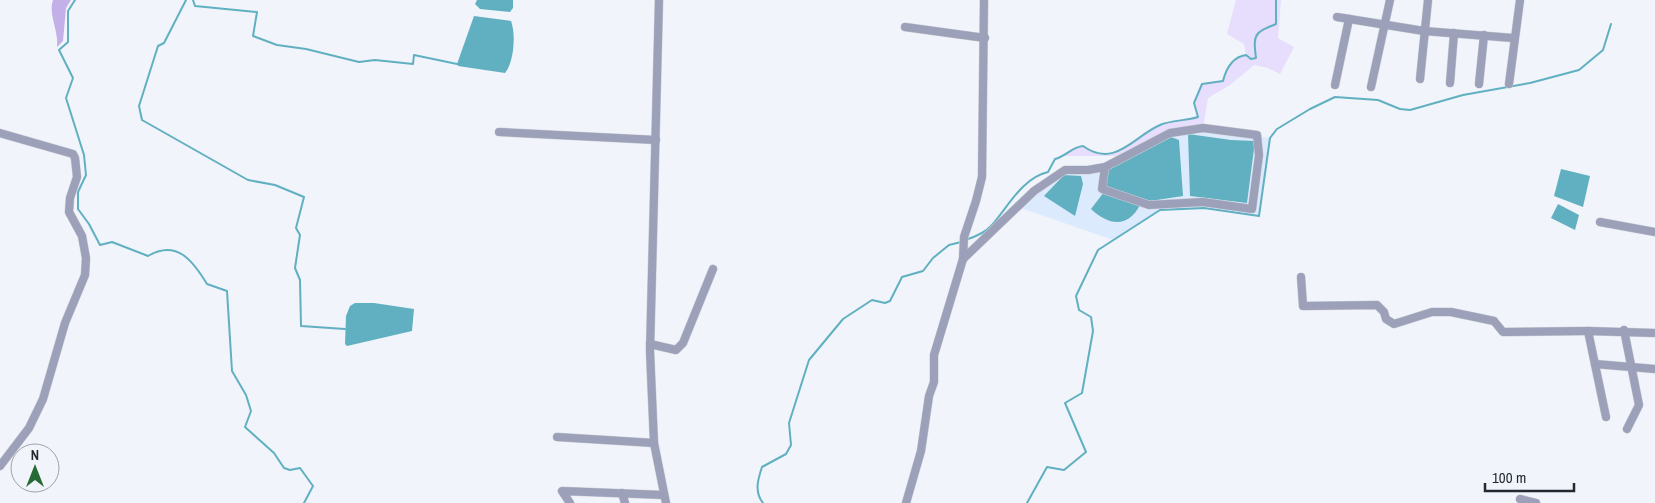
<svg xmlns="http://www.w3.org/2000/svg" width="1655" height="503" font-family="'Archivo Narrow',sans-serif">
<rect width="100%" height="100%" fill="#f1f4fa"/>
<polygon fill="#dceafd" points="1203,128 1270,138 1259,216 1204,208 1160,210 1113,240 1018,207 1065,170 1105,167 1168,134"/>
<path fill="#e7ddfc" d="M1236 0H1281L1278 38 1294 47 1280 74 1268 68 1254 65 1230 85 1208 98 1203 128 1170 133 1126 156H1064L1075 147 1083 146C1114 168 1133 137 1160 125 1171 120 1186 122 1198 117L1194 103 1202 84 1223 81C1226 69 1232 57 1246 55L1244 44 1227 34Z"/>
<path fill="#c4b0e8" d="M53 0H71L66 8 63 41 57 47C59 31 48 14 53 0Z"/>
<g fill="#60b0c1">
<polygon points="477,0 513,0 513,8 510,12 480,9 475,4"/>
<path d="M474 16 511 21C516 34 514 62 505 73L458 66 457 64Z"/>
<polygon points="1188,134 1231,140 1255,141 1247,203 1190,196"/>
<polygon points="1171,137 1179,140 1183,196 1150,201 1105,186 1107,170"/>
<polygon points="1561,169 1590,176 1583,207 1554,196"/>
<polygon points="1064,175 1081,176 1083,184 1075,216 1044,196"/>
<path d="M1104 192 1140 205C1128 228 1109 226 1091 209Z"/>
<polygon points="1558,204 1579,215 1575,230 1551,218"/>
<polygon points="355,303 374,303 414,309 412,331 347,346 345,344 346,316 350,306"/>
</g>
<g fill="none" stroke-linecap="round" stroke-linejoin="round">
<g stroke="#60b0c1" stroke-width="2">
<path d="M75 0 68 11V42L59 50 73 78 66 98 84 155 86 175 78 192V209L89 224 100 245 112 242 148 256C177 239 193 261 207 284L227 291 232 371 246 395 251 411 245 427 274 453 284 468 290 470 300 468 313 486 304 503"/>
<polyline points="186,0 164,43 158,46 139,106 142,120 248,180 275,185 304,197 296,228 300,235 295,268 300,280 301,326 345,329"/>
<polyline points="193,0 195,6 257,12 253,36 277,45 306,49 359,62 375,60 413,64 414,55 457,64"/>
<path d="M965 240C975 237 985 233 992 225 1008 207 1022 178 1048 172L1055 159C1066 156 1072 147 1083 146 1115 169 1134 136 1160 125 1171 120 1186 121 1198 117L1194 103 1202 84 1223 81C1226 69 1232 57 1246 55L1251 59 1256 58C1253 34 1254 33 1276 24V0"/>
<path d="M763 503C754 492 758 479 762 467L786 454 791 445 789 423 809 360 843 319 872 300 885 303 890 301 902 277 923 271 933 258 949 245 961 242"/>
<polyline points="1027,503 1047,467 1064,470 1086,452 1065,403 1082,393 1093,331 1091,317 1079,310 1076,296 1098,250 1160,210 1204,208 1259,216 1270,138 1277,129 1310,109 1335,97 1378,100 1400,109 1410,110 1463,95 1530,83 1579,70 1603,50 1611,24"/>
</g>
<g stroke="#cccfd6" stroke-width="9">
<g id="minor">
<polyline points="659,0 650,351 654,443 666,503"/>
<polyline points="1337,17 1424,31 1513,38"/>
<polyline points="905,27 985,38"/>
<polyline points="1420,79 1428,0"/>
<polyline points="1450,83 1454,33"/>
<polyline points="1479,84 1484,35"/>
<polyline points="1509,84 1520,0"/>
<polyline points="1335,85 1349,19"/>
<polyline points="1371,87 1390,0"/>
<polyline points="499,132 656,140"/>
<polyline points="0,133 73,154 75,158 77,177 70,198 69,212 82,236 86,258 85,275 65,323 43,399 29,428 0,466"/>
<polyline points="1600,222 1655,232"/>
<polyline points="963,259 1034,191 1065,170 1088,170 1105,167 1170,133 1203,128 1257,135 1259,155 1252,209 1203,202 1149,205 1102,189 1105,167"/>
<polyline points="1301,277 1303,306 1377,305 1384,312 1386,319 1394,324 1432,312 1451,312 1494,321 1503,332 1588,331"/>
<polyline points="1624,330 1639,405 1627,429"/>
<polyline points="650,344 676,350 683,343 713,269"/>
<polyline points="1595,364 1655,369"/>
<polyline points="1606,417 1588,331 1655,333"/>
<polyline points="557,437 654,443"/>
<polyline points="622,493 625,503"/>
<polyline points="1520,499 1536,503"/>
<polyline points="570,503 562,491 664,495"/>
<polyline points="906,503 921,451 929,396 934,382 934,355 963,259 964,237 976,201 982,177 984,0"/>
</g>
</g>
<use href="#minor" stroke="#9ca0b9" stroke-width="8"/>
</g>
<g transform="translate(35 468)"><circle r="24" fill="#f1f4fa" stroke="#9ea3aa"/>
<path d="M0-4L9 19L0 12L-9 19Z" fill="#266a36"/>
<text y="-8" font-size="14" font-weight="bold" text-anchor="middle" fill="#222933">N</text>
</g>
<path d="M1485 483v8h89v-8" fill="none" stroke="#222933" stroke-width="2.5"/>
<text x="1492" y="483" font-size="15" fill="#222933" stroke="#f1f4fa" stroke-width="4" paint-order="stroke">100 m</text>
</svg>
